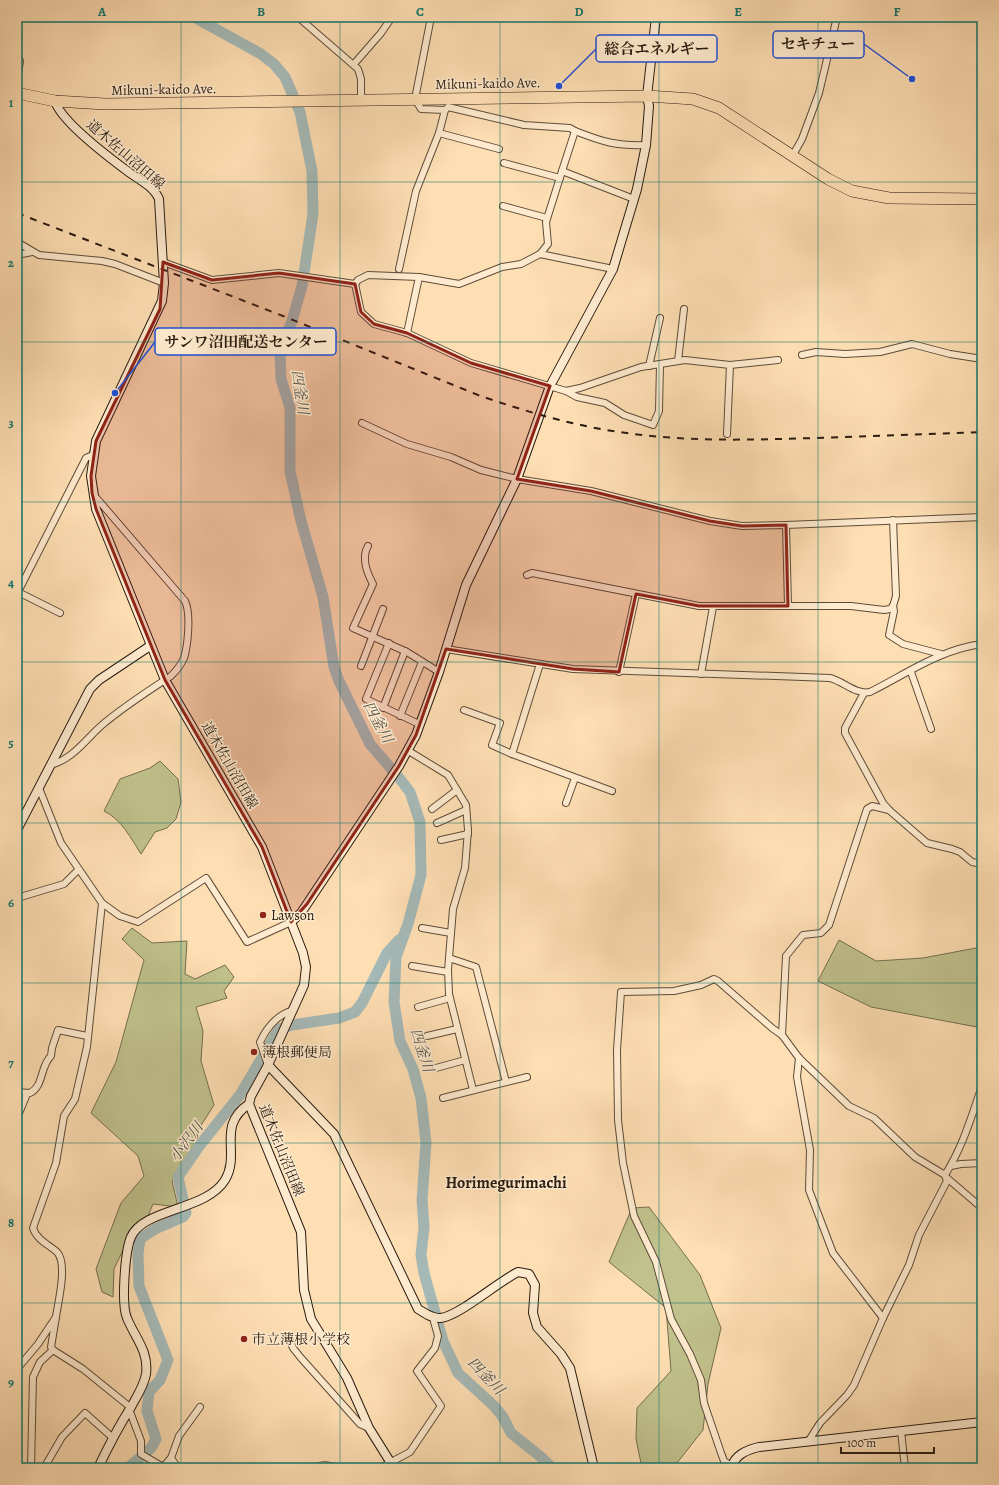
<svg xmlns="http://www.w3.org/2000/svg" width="999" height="1485" font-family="Alegreya,'Noto Serif JP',serif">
<rect width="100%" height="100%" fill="#fedeb3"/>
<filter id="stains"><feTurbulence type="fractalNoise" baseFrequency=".005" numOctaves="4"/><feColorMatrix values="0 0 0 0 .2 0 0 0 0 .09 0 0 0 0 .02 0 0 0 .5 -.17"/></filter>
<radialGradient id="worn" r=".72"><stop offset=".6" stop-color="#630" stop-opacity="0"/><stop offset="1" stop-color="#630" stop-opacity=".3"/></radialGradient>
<g fill="#c0c18c" stroke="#746e4e">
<path d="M160 761 178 779 181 802 176 819 167 828 155 832 141 854C131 838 121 819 104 811L120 779 150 768Z"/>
<polygon points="132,928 152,943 187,941 185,974 195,979 225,965 234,977 224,991 227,998 196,1007 203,1031 201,1061 214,1105 198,1130 196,1152 172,1181 178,1207 153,1204 146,1221 128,1240 114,1269 113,1297 102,1292 96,1269 121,1203 144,1176 138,1156 91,1113 116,1062 144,960 122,939"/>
<polygon points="839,940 876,961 923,958 976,948 982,950 982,1028 871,1007 818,981"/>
<polygon points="649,1207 700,1275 721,1328 708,1384 703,1430 673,1468 642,1468 636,1439 637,1408 671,1371 666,1308 609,1262 632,1208"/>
</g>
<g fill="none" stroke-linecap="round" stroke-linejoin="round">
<g stroke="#a5b9b7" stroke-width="11">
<polyline points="194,17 261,54 274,64 285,77 300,112 312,171 313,214 302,286 292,321 280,352 281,379 290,408 290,471 301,521 323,597 334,667 339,681 370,744 400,779 410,792 420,822 421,875 408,924 396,957 394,1002 400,1041 413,1069 421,1098 426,1143 422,1200 424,1227 421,1255 424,1273 443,1341 458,1373 494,1406 503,1417 511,1433 541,1457 552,1468"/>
<polyline points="128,1468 151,1448 156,1439 147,1411 149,1392 160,1380 168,1360 139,1286 138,1254 140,1239 155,1229 183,1217 186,1213 178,1177 200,1145 240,1095 279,1029 292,1025 339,1018 355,1012 362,1003 387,953 399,940"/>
</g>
<g stroke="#5e4c39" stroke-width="8">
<g id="street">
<polyline points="298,17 358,69 361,79 361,100"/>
<polyline points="431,17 415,99 421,109 445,110 439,133 499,149"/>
<polyline points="17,55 20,61 17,81"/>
<polyline points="354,64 381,33 392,17"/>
<polyline points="445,110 448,107 524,125 570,128 575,131 562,171"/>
<path d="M575 131C603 142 616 146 646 145"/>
<polyline points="793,155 802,139 819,93 837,17"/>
<polyline points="504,163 560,178"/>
<polyline points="503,206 547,218"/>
<polyline points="17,242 39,255 102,261 115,264 164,283"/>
<polyline points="540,254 548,244 546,222 562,171 634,199"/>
<polyline points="17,255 32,252"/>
<polyline points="163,262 212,280 279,273 355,284 358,280 368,275 419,277 459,284 502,267 521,264 540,254 613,269"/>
<polyline points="399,269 416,191 439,133"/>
<polyline points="355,284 361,312 374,324 407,333 471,363 566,391 580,388 641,367 685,360 730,365 778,360"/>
<polyline points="407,333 419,277"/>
<polyline points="802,355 816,352 845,354 880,352 912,344 950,354 982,359"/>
<polyline points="678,361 684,309"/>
<polyline points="649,366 660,318"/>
<polyline points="566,391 577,397 605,403 624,415 653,425 659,411 660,364"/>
<polyline points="362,423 407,444 451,457 481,470 517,479 591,491 710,521 742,526 786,525 982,517"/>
<polyline points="727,434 730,365"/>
<polyline points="786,525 788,606"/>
<path d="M368 546C361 558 367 573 373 584L353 628 407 652 439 672"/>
<polyline points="527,575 532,573 699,606 851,606 884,610 890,609 893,606 896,596 893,520"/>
<polyline points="893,606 894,611 889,635 903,644 941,654"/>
<polyline points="60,613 18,592 86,458 93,455"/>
<polyline points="389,643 366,699 419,724"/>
<path d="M446 649 573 669 830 678C843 681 856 695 870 692 906 674 941 649 982 644"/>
<polyline points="540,664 512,754 612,791"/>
<polyline points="361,666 383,609"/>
<polyline points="619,672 636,594"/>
<polyline points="911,672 931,729"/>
<polyline points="701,674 713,607"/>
<polyline points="864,693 845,728 845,733 883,803 889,810 927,843 952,849 960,852 972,862 982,864"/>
<polyline points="383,708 405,651"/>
<polyline points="464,710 500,723 492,745 512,754"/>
<polyline points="400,716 422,662"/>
<polyline points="407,750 448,775 466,805 468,830 465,868 453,909 448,970 449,994 473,1090"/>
<path d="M51 765C74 758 85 740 102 725 123 707 148 691 171 676 176 671 181 665 184 658 188 645 191 613 185 601L93 494"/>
<path d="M39 788 61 843 102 903 87 1047 75 1099 64 1116 56 1163 33 1228C36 1239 49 1245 57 1252 68 1264 58 1302 56 1317"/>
<polyline points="566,803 575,778"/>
<polyline points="432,809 457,790"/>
<polyline points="437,823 466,810"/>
<polyline points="441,840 468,834"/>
<polyline points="17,898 64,884 78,870"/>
<polyline points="102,903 120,916 138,922 206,878 247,942 291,922"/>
<polyline points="422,928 451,933"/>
<polyline points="449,958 476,967 506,1082"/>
<polyline points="412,966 448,972"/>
<polyline points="418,1007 450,998"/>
<polyline points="782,1035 786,956 803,935 821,933 829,925 867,809 872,806 889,810"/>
<polyline points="427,1036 457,1029"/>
<polyline points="799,1058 797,1077 810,1150 809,1190 833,1253 883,1318"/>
<path d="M268 1065 260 1042C267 1027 277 1015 293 1010"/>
<polyline points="436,1068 465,1060"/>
<path d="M17 1092 30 1093C44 1086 40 1066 51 1056L52 1048 58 1030 87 1036"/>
<polyline points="443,1098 527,1077"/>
<polyline points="17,1118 27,1094"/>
<polyline points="951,1166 961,1164 982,1163"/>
<polyline points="947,1178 982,1208"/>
<polyline points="289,1338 293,1348 301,1358 360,1424 369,1428"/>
<polyline points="17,1369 38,1344 56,1317 51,1347 53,1350 83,1369 130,1407"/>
<polyline points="129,1409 141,1441 141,1454 163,1467"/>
<polyline points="901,1431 905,1468"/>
<path d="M808 1442 820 1423 847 1395 854 1385 883 1318 909 1265 919 1235 947 1181 945 1175C963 1146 971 1118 982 1086"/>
<polyline points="171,1458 178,1468"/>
<polyline points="731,1466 724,1461 721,1453 704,1403 701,1380 690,1354 671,1319 656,1262 634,1216 623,1163 618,1120 617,1050 621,992 674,991 701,985 714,979 718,981 772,1028 782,1035 799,1058 849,1106 874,1118 915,1157 945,1175"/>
<polyline points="31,1468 33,1377 40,1362 53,1350"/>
<polyline points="44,1468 62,1437 85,1413 113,1438"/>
<polyline points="162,1468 171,1458 179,1436 200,1407"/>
<path d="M316 1468C322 1463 331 1466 339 1468"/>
<polyline points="380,1468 410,1452 441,1406 417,1371 435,1348 438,1336 433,1318"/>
</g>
</g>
<g stroke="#291b10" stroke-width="10">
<g id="secondary">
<path d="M55 101C61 122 111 159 130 173 140 180 154 187 159 199L164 283 162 301 96 441 91 476 96 509 165 680 262 847 303 953 306 967 304 985 268 1065 251 1096 249 1104 301 1232 304 1290 311 1319 347 1378 369 1428 394 1468"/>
<polyline points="17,830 90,689 99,680 150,646"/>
<polyline points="291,922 301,913 399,766 416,735 439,672 466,585 517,479 550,386 613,269 637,189 646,145 649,106 647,96 656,17"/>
<path d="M268 1065 334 1134 418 1309C425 1313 432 1319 441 1318 460 1315 498 1282 518 1272L529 1274 535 1285 533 1313 537 1327 561 1354 570 1368 594 1468"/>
<path d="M98 1468C108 1447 119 1426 131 1407 137 1396 144 1386 146 1374 149 1351 135 1338 127 1318 121 1304 125 1251 131 1237 144 1208 206 1211 225 1180 241 1153 216 1126 249 1104"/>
<path d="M731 1468C735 1455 746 1450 759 1447L982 1422"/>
</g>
</g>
<g stroke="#291b10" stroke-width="12">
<polyline id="highway" points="17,93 55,101 105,104 647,96 693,99 719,108 828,179 852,191 889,198 982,199"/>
</g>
<use href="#street" stroke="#feeace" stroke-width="6"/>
<use href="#secondary" stroke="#feeace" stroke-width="8"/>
<use href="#highway" stroke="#fedeb3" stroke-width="11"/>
<path stroke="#291b10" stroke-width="2" stroke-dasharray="7 7" stroke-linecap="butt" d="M17 213 283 316 478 395C524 411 571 425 619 432 684 442 749 440 815 438 871 436 926 434 982 432"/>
</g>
<path fill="#8f2418" fill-opacity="0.2" stroke="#8f2418" stroke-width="3" stroke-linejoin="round" d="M163 262 212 280 279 273 355 284 361 312 374 324 407 333 471 363 550 386 517 479 591 491 710 521 742 526 786 525 788 606H699L636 594 619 672 573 669 446 649 416 735 399 766 307 904 291 922 262 847 165 680 96 509 92 493 91 476 96 441 160 309Z"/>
<path fill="none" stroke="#0f766e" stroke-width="1" stroke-opacity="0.55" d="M181 17V1468M340 17V1468M500 17V1468M659 17V1468M818 17V1468M17 182H982M17 342H982M17 502H982M17 662H982M17 823H982M17 983H982M17 1143H982M17 1303H982"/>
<g fill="#8f2418" stroke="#feeace" stroke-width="1.5">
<circle cx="263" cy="915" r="4"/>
<circle cx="254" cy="1052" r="4"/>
<circle cx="244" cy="1339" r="4"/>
</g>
<g text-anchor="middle" stroke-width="3" stroke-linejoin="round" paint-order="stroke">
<g font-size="14" fill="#291b10" stroke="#feeace">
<text transform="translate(488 83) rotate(-1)" y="5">Mikuni-kaido Ave.</text>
<text transform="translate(164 89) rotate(-1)" y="5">Mikuni-kaido Ave.</text>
<text transform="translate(126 154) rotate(41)" y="5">道木佐山沼田線</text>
<text transform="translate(230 765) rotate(60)" y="5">道木佐山沼田線</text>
<text transform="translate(282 1150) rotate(68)" y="5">道木佐山沼田線</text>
</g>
<g font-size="14" fill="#291b10" stroke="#feeace" text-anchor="start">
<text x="271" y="920">Lawson</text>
<text x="262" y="1057">薄根郵便局</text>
<text x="252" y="1344">市立薄根小学校</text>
</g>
<g font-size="15" font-style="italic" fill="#54524a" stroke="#feeace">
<text transform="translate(300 392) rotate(81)" y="5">四釜川</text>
<text transform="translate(378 722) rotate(61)" y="5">四釜川</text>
<text transform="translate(422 1050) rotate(72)" y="5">四釜川</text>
<text transform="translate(186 1142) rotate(-53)" y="5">小沢川</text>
<text transform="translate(486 1376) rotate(46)" y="5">四釜川</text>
</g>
<g font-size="16" font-weight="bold" fill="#291b10" stroke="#feeace">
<text x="506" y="1188">Horimegurimachi</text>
</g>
</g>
<path fill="none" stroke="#1d4ed8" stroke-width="1.5" d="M912 79L864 44M559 86L596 49M115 393L155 342"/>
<g fill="#1d4ed8" stroke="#feeace" stroke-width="1.5">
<circle cx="912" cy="79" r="4"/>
<circle cx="559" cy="86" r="4"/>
<circle cx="115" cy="393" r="4"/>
</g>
<g fill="#feeace" stroke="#1d4ed8" stroke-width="1.5">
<rect x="773" y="31" width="91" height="27" rx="4"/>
<rect x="596" y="35" width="121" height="27" rx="4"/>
<rect x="155" y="328" width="181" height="27" rx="4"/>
</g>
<g font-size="15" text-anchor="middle" font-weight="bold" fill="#291b10">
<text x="818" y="49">セキチュー</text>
<text x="657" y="54">総合エネルギー</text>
<text x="246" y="347">サンワ沼田配送センター</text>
</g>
<rect width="999" height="1485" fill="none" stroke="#fedeb3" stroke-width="44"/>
<path d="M841 1447v6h93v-6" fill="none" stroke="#291b10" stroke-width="2"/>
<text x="847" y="1447" font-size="12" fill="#291b10" stroke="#feeace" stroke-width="3" paint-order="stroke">100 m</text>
<rect x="22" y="22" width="955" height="1441" fill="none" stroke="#0f766e" stroke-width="1.5"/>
<g font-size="13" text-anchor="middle" font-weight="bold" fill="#0f766e">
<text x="102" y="16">A</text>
<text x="261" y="16">B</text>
<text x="420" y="16">C</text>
<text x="579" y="16">D</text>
<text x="738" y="16">E</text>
<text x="897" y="16">F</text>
<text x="11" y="107">1</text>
<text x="11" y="267">2</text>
<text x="11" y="427">3</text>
<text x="11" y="587">4</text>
<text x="11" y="747">5</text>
<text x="11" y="907">6</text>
<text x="11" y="1067">7</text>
<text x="11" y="1227">8</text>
<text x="11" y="1387">9</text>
</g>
<rect width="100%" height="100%" filter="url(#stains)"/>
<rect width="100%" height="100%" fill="url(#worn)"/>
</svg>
